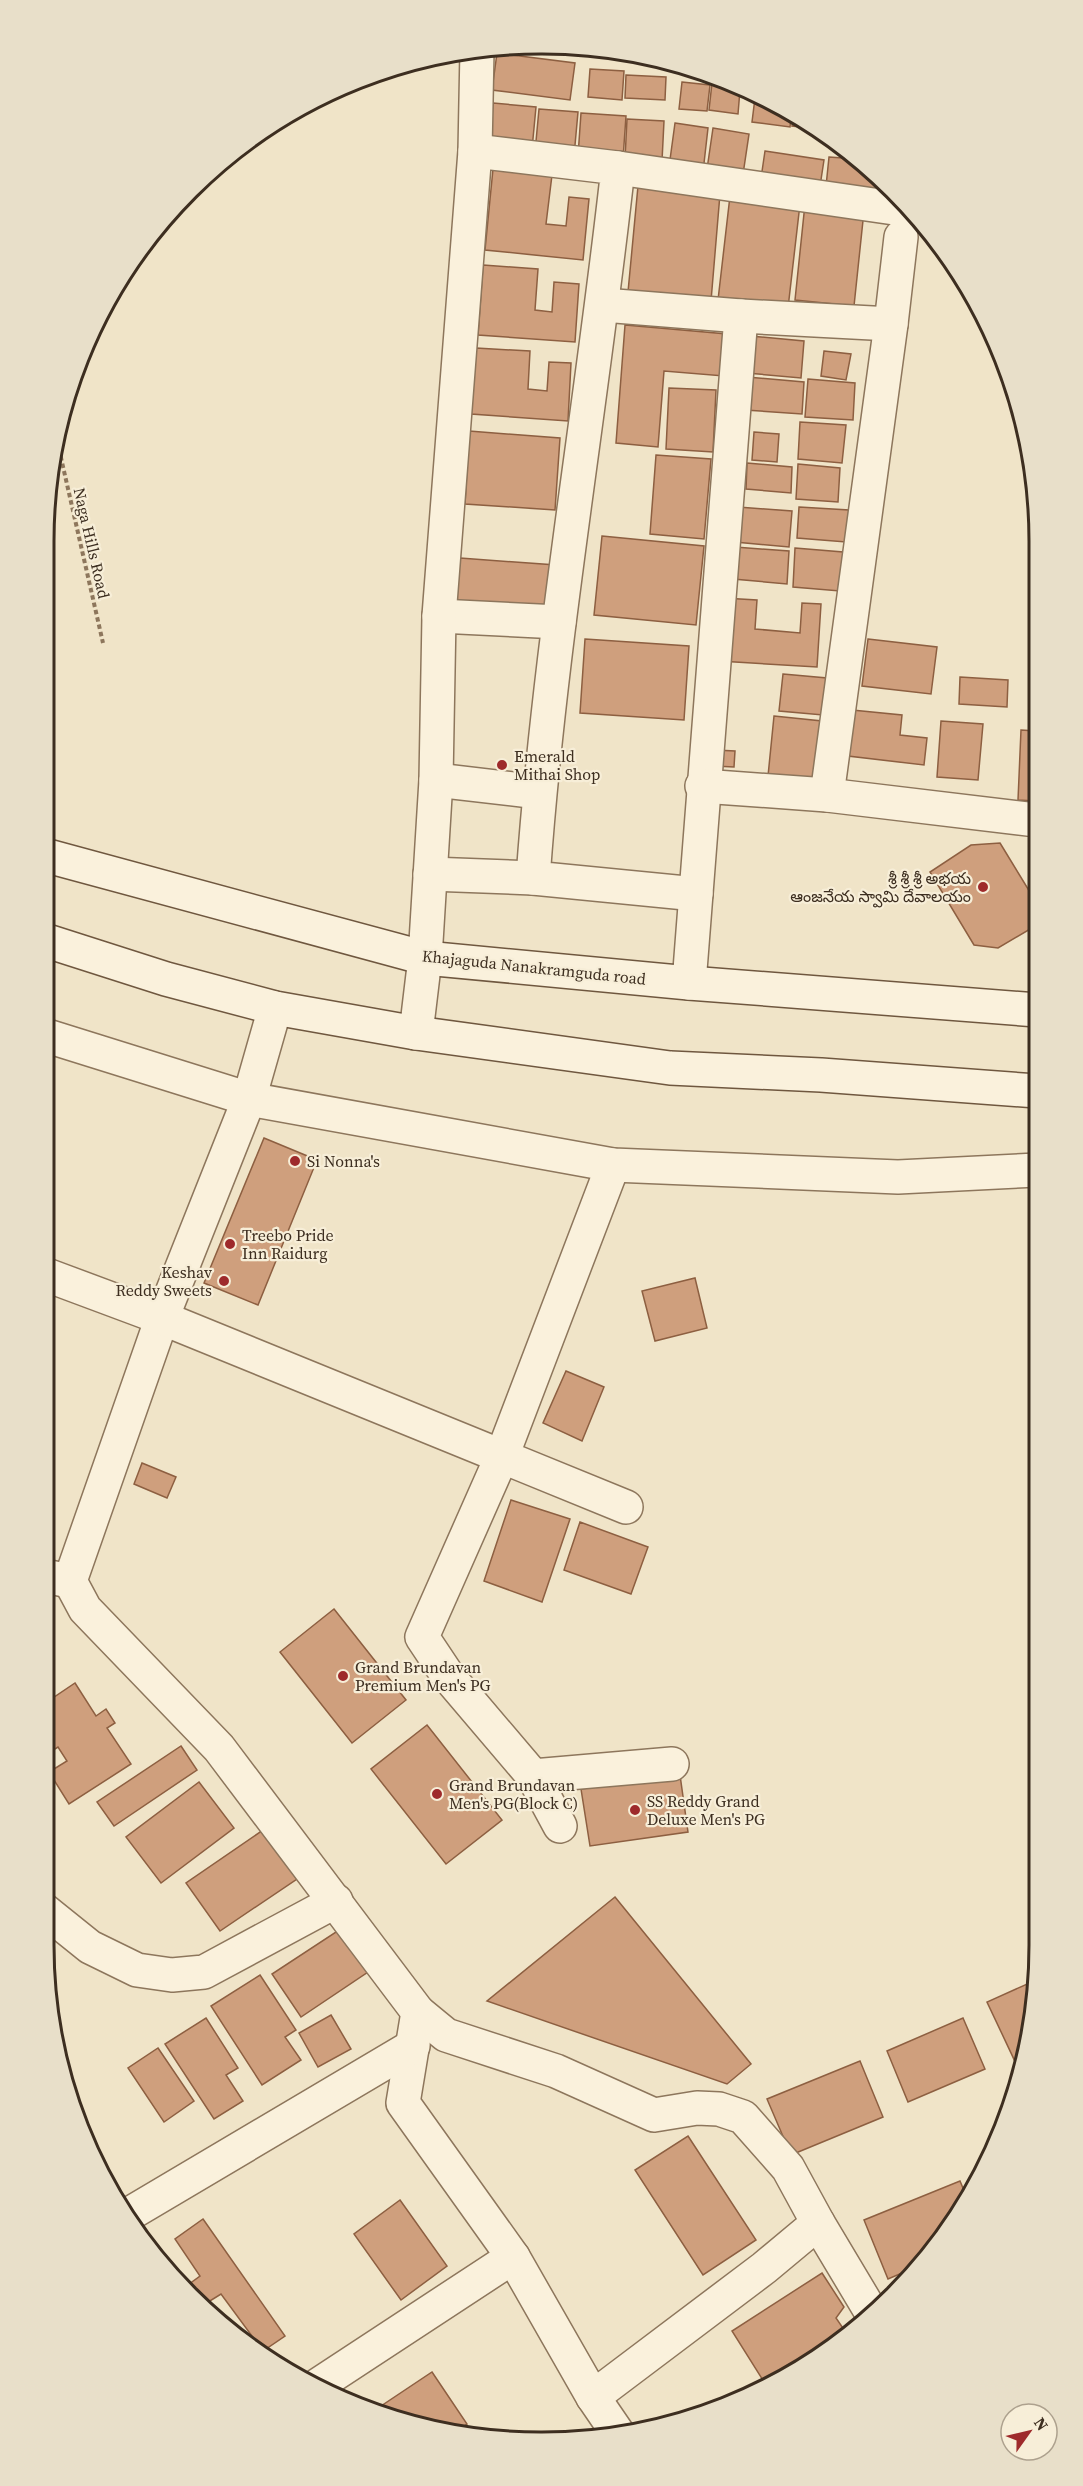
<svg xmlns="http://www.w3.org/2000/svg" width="1083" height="2486" font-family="'Source Serif 4','Noto Sans Telugu',serif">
<rect width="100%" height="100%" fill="#f0e4c8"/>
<g fill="#cf9f7d" stroke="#8d5f41" stroke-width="1.5">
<polygon points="497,53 575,63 570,100 492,90"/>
<polygon points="590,69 624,71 622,100 588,97"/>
<polygon points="626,75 666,77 665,100 625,98"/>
<polygon points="682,82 710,85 707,111 679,109"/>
<polygon points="712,83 729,84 740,90 738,114 709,110"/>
<polygon points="755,98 791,118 790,127 752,122"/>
<polygon points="493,103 536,107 532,149 490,146"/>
<polygon points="539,109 578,112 574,156 535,152"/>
<polygon points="581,113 626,116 623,159 578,156"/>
<polygon points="627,119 664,121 662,161 625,159"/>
<polygon points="793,119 810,128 792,126"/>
<polygon points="675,123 708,128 703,172 669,167"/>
<polygon points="713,128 749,134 742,181 706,176"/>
<polygon points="765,151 824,160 819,193 760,185"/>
<polygon points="829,157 857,159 900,202 825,196"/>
<polygon points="493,169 552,175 546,224 566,226 569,197 589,199 583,260 485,250"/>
<polygon points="638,186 720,194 711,301 628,292"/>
<polygon points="730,196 800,204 788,308 718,300"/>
<polygon points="805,204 864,211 854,306 795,300"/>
<polygon points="483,265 538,269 535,310 552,312 554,282 579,284 575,342 478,335"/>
<polygon points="625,325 727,334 724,376 664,371 658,447 616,443"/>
<polygon points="750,336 804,341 801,378 747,373"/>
<polygon points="476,348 530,351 528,389 547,391 549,362 571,363 568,421 471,414"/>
<polygon points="824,351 851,354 846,380 821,376"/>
<polygon points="747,377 804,382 802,414 745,410"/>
<polygon points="808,379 855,383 853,420 805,417"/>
<polygon points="669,388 716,390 713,452 666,449"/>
<polygon points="800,422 846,425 842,463 798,459"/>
<polygon points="469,431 560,438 555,510 465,504"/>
<polygon points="754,432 779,434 777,462 752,460"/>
<polygon points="656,455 711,459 704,539 650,534"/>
<polygon points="747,463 792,467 791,493 746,489"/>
<polygon points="798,464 840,468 838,502 796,499"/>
<polygon points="738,507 792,511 789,547 735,542"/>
<polygon points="799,507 849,510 846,542 797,538"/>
<polygon points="602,536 704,546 696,625 594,615"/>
<polygon points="735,547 789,551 787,584 733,579"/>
<polygon points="795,548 843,552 840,591 793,587"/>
<polygon points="460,558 556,565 552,617 456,610"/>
<polygon points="723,598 757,600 755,629 800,633 802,603 821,604 817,667 719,661"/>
<polygon points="585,639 689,646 684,720 580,713"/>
<polygon points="868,639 937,647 931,694 862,686"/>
<polygon points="783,674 827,678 823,715 779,711"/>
<polygon points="960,677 1008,680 1007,707 959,704"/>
<polygon points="1033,679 1036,679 1036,715 1032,715"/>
<polygon points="852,710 902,715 900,735 927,738 924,765 848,756"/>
<polygon points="774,716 822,721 816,781 768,776"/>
<polygon points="941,721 983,724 978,780 937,777"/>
<polygon points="1021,730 1036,731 1036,801 1018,800"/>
<polygon points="715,750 735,751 734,767 714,766"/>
<polygon points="1000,843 1036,902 1037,925 998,948 974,945 930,872 971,845"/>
<polygon points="264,1138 317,1160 258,1305 204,1283"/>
<polygon points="695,1278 707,1328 655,1341 642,1291"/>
<polygon points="566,1371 604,1387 582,1441 543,1423"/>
<polygon points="142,1463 176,1477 167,1498 134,1484"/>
<polygon points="511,1500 570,1519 542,1602 484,1581"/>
<polygon points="580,1522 648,1547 631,1594 564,1570"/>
<polygon points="334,1609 406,1700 352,1743 280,1652"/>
<polygon points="75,1683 96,1716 106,1709 115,1723 107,1728 131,1764 69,1804 49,1772 67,1761 58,1747 44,1756 44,1704"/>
<polygon points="427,1725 502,1820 446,1864 371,1769"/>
<polygon points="181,1746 197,1770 114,1826 97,1802"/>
<polygon points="680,1775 688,1832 590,1846 581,1789"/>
<polygon points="199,1782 234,1828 161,1883 126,1837"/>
<polygon points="266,1828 300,1877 220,1931 186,1883"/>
<polygon points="615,1897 751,2064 727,2084 487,2001"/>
<polygon points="339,1930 368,1972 301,2017 272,1974"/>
<polygon points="260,1975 296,2030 285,2037 301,2060 262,2085 211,2006"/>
<polygon points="1034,1981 1019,2070 987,2002"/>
<polygon points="331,2015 351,2049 318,2067 299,2033"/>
<polygon points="206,2018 238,2068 226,2075 243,2101 214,2119 165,2044"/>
<polygon points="963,2018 985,2069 908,2102 887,2051"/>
<polygon points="158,2048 194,2101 164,2122 128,2068"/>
<polygon points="860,2061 883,2117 791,2155 767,2099"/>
<polygon points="688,2136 756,2240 703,2275 635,2170"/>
<polygon points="960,2181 968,2200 921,2265 888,2279 864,2220"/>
<polygon points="400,2200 447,2266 401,2300 354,2234"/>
<polygon points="203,2219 285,2336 263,2351 221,2294 205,2304 185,2287 200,2276 175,2239"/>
<polygon points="157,2253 176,2280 154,2255"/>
<polygon points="822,2273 844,2307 836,2318 845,2331 791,2376 766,2385 732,2331"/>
<polygon points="432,2372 467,2424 452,2434 445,2433 378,2408"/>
</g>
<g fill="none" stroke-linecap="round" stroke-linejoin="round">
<g stroke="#8d765c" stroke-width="36">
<g id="street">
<path d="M475 151 618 168C592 405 550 640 533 878L696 894"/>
<polyline points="618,168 908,210"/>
<polyline points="603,305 741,316 689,983"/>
<polyline points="741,316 891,324"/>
<polyline points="439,616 559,622"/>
<polyline points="436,780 539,792"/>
<polyline points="702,786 827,795 1036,820"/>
<polyline points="827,795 891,324 901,237"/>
<polyline points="430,874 533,878"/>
<polyline points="275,1008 249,1099 162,1318 70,1581 85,1609 219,1748 418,2012 403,2103 513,2257 593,2397 619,2435"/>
<polyline points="416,1033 425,958 436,780 439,616 475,151 477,50"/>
<polyline points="44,1035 249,1099 613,1165 898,1177 1037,1170"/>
<polyline points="44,1274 162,1318 626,1507"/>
<polyline points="44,1576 70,1581"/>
<polyline points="533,1776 672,1764"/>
<polyline points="560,1826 533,1776 448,1676 422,1637 502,1456 613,1165"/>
<polyline points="44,1910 90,1947 137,1970 172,1975 204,1972 336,1901"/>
<polyline points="418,2012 446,2035 556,2071 654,2115 697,2108 719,2109 743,2117 788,2168 818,2223 764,2268 593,2397"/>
<polyline points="126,2216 413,2046"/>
<polyline points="818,2223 870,2310"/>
<polyline points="318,2385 513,2257"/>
</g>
</g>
<g stroke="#6f573f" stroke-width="36">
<g id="secondary">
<polyline points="44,855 425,958 689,983 1037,1010"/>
<polyline points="44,940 166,979 275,1008 416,1033 670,1068 821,1075 1037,1091"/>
</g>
</g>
<polyline stroke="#8d765c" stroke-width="4" stroke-dasharray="4.5 3" stroke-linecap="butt" points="59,449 103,643"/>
<use href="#street" stroke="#faf1dc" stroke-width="33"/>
<use href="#secondary" stroke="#faf1dc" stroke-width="33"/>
</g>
<g fill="#9e2a2b" stroke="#f7eed8" stroke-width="2">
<circle cx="502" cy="765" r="6"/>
<circle cx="983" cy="887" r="6"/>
<circle cx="295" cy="1161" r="6"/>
<circle cx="230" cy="1244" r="6"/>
<circle cx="224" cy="1281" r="6"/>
<circle cx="343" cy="1676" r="6"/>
<circle cx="437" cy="1794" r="6"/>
<circle cx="635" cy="1810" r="6"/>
</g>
<g text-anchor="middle" stroke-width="4.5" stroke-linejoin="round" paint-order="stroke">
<g font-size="16" fill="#3d2e20" stroke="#f7eed8">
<text transform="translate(92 543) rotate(77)" y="6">Naga Hills Road</text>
<text transform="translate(534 967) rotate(6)" y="6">Khajaguda Nanakramguda road</text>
</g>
<g font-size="16" fill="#3d2e20" stroke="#f7eed8" text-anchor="start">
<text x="514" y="762">Emerald<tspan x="514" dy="18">Mithai Shop</tspan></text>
<text x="971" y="884" text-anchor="end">శ్రీ శ్రీ శ్రీ అభయ<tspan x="971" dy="18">ఆంజనేయ స్వామి దేవాలయం</tspan></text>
<text x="307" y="1167">Si Nonna's</text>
<text x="242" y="1241">Treebo Pride<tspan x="242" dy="18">Inn Raidurg</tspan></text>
<text x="212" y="1278" text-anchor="end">Keshav<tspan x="212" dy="18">Reddy Sweets</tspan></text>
<text x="355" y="1673">Grand Brundavan<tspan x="355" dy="18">Premium Men's PG</tspan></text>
<text x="449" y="1791">Grand Brundavan<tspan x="449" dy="18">Men's PG(Block C)</tspan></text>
<text x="647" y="1807">SS Reddy Grand<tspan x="647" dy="18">Deluxe Men's PG</tspan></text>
</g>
</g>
<path d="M0 0H1083V2486H0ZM541 54H542A487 487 0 0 1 1029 541V1945A487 487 0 0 1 542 2432H541A487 487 0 0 1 54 1945V541A487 487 0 0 1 541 54Z" fill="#e8dfc9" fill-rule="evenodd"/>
<path fill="none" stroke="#3d2e20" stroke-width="3" d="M541 54H542A487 487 0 0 1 1029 541V1945A487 487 0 0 1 542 2432H541A487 487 0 0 1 54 1945V541A487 487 0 0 1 541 54Z"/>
<g transform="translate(1029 2432) rotate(56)"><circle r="28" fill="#f7eed8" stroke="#ada18e" stroke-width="1.5"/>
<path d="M0-4.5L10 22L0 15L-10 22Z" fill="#9e2a2b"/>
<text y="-9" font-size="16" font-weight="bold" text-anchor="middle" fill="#3d2e20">N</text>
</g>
</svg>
